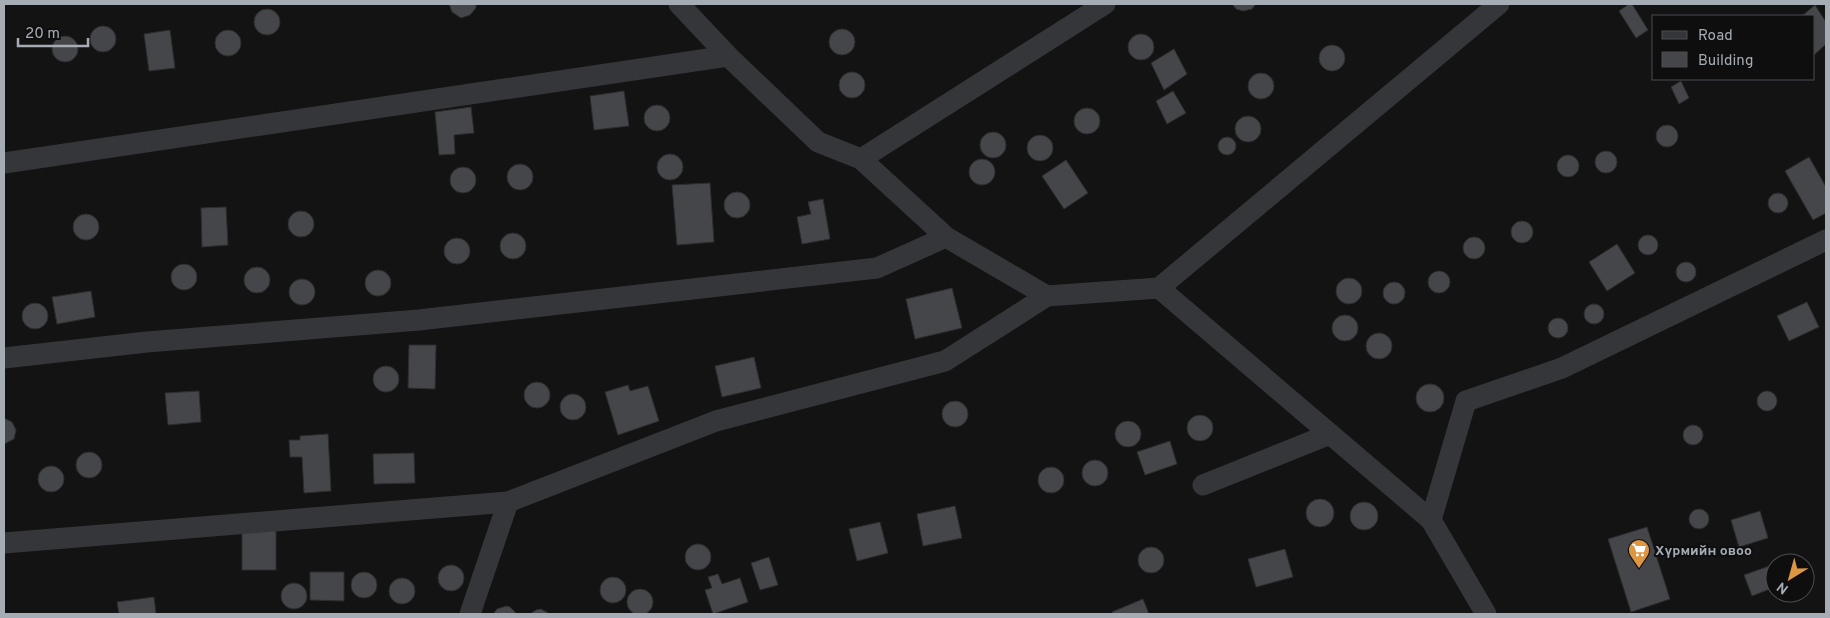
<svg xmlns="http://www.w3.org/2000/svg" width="1830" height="618" font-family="Overpass,sans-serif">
<rect width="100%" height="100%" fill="#131314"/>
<g fill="#454649" stroke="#2d2d30">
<polygon points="449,4 476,4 476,8 470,15 461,18 452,12"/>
<polygon points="1232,4 1256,4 1252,9 1243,11 1236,9"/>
<polygon points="1629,4 1632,4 1648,30 1636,38 1619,11"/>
<polygon points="1815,5 1826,22 1826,44 1814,55 1814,16 1802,16"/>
<circle cx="267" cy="22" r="13"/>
<circle cx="103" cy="39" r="13"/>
<circle cx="842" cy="42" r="13"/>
<circle cx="228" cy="43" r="13"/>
<polygon points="170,30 175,68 149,71 144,34"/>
<circle cx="1141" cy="47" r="13"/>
<circle cx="65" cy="49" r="13"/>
<circle cx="1332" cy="58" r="13"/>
<polygon points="1174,49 1187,74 1164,90 1151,63"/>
<circle cx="852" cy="85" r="13"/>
<circle cx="1261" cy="86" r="13"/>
<polygon points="1681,81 1689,98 1679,104 1671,87"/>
<polygon points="624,91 629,126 594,130 590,96"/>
<polygon points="1173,91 1186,113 1167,124 1156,101"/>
<circle cx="657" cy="118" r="13"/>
<polygon points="471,107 474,133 454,135 455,154 439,155 435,112"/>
<circle cx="1087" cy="121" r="13"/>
<circle cx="1248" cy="129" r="13"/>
<circle cx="1667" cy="136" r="11"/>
<circle cx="993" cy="145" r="13"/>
<circle cx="1040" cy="148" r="13"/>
<circle cx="1227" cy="146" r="9"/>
<circle cx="1606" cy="162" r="11"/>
<circle cx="670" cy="167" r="13"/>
<circle cx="1568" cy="166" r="11"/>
<polygon points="1809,157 1826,187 1826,213 1813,220 1785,171"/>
<circle cx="982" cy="172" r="13"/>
<polygon points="1066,160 1088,193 1064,209 1042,176"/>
<circle cx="520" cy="177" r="13"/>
<circle cx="463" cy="180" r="13"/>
<polygon points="710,183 714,242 677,245 672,185"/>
<circle cx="737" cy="205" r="13"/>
<circle cx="1778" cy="203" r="10"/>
<polygon points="823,199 830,239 802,244 797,217 811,214 808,202"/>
<polygon points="226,207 228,245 202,247 201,208"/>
<circle cx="301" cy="224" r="13"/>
<circle cx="86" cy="227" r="13"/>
<circle cx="1522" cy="232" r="11"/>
<circle cx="513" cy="246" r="13"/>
<circle cx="1648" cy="245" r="10"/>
<circle cx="1474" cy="248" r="11"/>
<circle cx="457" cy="251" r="13"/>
<polygon points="1617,244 1635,273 1607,291 1589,262"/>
<circle cx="1686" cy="272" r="10"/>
<circle cx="184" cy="277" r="13"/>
<circle cx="257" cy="280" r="13"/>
<circle cx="378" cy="283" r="13"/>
<circle cx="1439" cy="282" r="11"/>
<circle cx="1349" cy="291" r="13"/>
<circle cx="302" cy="292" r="13"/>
<circle cx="1394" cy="293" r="11"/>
<polygon points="952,288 962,328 915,339 906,299"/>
<polygon points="91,291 95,317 57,324 52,297"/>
<polygon points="1807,302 1819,327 1789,341 1777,316"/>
<circle cx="35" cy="316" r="13"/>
<circle cx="1594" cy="314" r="10"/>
<circle cx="1345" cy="328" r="13"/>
<circle cx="1558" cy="328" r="10"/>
<circle cx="1379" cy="346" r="13"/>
<polygon points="409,345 436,345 435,389 408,388"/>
<polygon points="754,357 761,388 722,397 715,366"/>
<circle cx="386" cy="379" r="13"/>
<circle cx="537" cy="395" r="13"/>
<circle cx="1430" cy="398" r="14"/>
<polygon points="628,385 630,391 648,386 659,421 618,435 605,392"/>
<circle cx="1767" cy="401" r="10"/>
<polygon points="199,391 201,422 168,425 165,393"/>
<circle cx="573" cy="407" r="13"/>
<circle cx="955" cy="414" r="13"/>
<circle cx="1200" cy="428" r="13"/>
<polygon points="4,418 12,422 16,430 14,439 4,444"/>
<circle cx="1128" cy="434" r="13"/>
<circle cx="1693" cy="435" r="10"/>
<polygon points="328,434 331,491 304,493 302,457 290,457 289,440 300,440 300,436"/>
<polygon points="1170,441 1177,464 1145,475 1137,452"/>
<circle cx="89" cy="465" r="13"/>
<polygon points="414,453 415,483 374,484 373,454"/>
<circle cx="1095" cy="473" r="13"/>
<circle cx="51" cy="479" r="13"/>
<circle cx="1051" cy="480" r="13"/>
<circle cx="1320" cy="513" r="14"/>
<circle cx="1364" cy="516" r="14"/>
<polygon points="955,506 962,538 923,546 917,514"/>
<circle cx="1699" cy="519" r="10"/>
<polygon points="1760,511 1768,538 1739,547 1731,520"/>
<polygon points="880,522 888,553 857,561 849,529"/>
<polygon points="1647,527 1670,599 1631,612 1608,539"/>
<rect x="242" y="529" width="34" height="41"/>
<circle cx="698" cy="557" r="13"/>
<circle cx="1151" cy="560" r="13"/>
<polygon points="1285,549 1293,577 1256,587 1248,559"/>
<polygon points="769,557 778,585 760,590 751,563"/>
<polygon points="1775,564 1775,587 1752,596 1744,575"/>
<circle cx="451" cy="578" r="13"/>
<circle cx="364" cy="585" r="13"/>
<polygon points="310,572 344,572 344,601 310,600"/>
<polygon points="718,574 722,584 740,578 748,602 713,614 705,590 712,588 708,577"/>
<circle cx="613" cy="590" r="13"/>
<circle cx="402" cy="591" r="13"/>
<circle cx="294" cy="596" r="13"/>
<circle cx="640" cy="602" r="13"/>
<polygon points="154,597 156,614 119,614 117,602"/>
<polygon points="1143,599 1149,614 1113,614 1112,612"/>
<polygon points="506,606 510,607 517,614 493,614 497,609"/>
<polygon points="541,609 550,614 530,614 536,610"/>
</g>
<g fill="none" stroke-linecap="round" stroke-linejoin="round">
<g stroke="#343639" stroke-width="21">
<polyline points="679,4 728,56 818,142 861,159 946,237 1047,296 1159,288 1431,520 1486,614"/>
<polyline points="861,159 1105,4"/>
<polyline points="4,163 728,56"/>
<polyline points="1159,288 1499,4"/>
<polyline points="4,358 147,342 419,320 877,268 946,237"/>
<polyline points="1203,485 1330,434"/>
<polyline points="1431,520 1466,401 1562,368 1826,240"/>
<polyline points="4,543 508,502 716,421 945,361 1047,296"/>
<polyline points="470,614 508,502"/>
</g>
</g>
<defs>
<g id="supermarket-pin" transform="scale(1.125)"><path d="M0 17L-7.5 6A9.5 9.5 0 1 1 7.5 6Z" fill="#dd9743" stroke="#0e0e0f"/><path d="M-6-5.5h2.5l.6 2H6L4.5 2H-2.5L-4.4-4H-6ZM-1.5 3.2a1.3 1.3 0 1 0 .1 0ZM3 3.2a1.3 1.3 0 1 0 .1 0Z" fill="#fff"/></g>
</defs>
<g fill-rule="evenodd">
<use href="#supermarket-pin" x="1639" y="550"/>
</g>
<g text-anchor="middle" stroke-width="4" stroke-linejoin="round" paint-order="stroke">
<g font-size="14" font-weight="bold" fill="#a6acb3" stroke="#0e0e0f" text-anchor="start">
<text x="1655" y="555">Хүрмийн овоо</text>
</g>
</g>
<rect width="1830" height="618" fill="none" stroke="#a6acb3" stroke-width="10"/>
<rect x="1652" y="15" width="162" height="65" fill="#0e0e0f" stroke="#4b4d51"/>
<rect x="1662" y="31" width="25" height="8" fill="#343639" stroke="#4b4d51"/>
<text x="1698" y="40" font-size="15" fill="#a6acb3">Road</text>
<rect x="1662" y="52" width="25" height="15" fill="#454649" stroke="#4b4d51"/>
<text x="1698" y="65" font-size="15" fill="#a6acb3">Building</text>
<g transform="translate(1790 578) rotate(217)"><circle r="24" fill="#0e0e0f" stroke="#4b4d51"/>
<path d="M0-4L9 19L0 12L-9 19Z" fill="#dd9743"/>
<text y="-8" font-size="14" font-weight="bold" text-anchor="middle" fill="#a6acb3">N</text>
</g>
<path d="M18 38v8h70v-8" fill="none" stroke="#a6acb3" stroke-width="2.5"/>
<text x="25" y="38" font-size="15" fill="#a6acb3" stroke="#0e0e0f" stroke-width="4" paint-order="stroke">20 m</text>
</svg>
